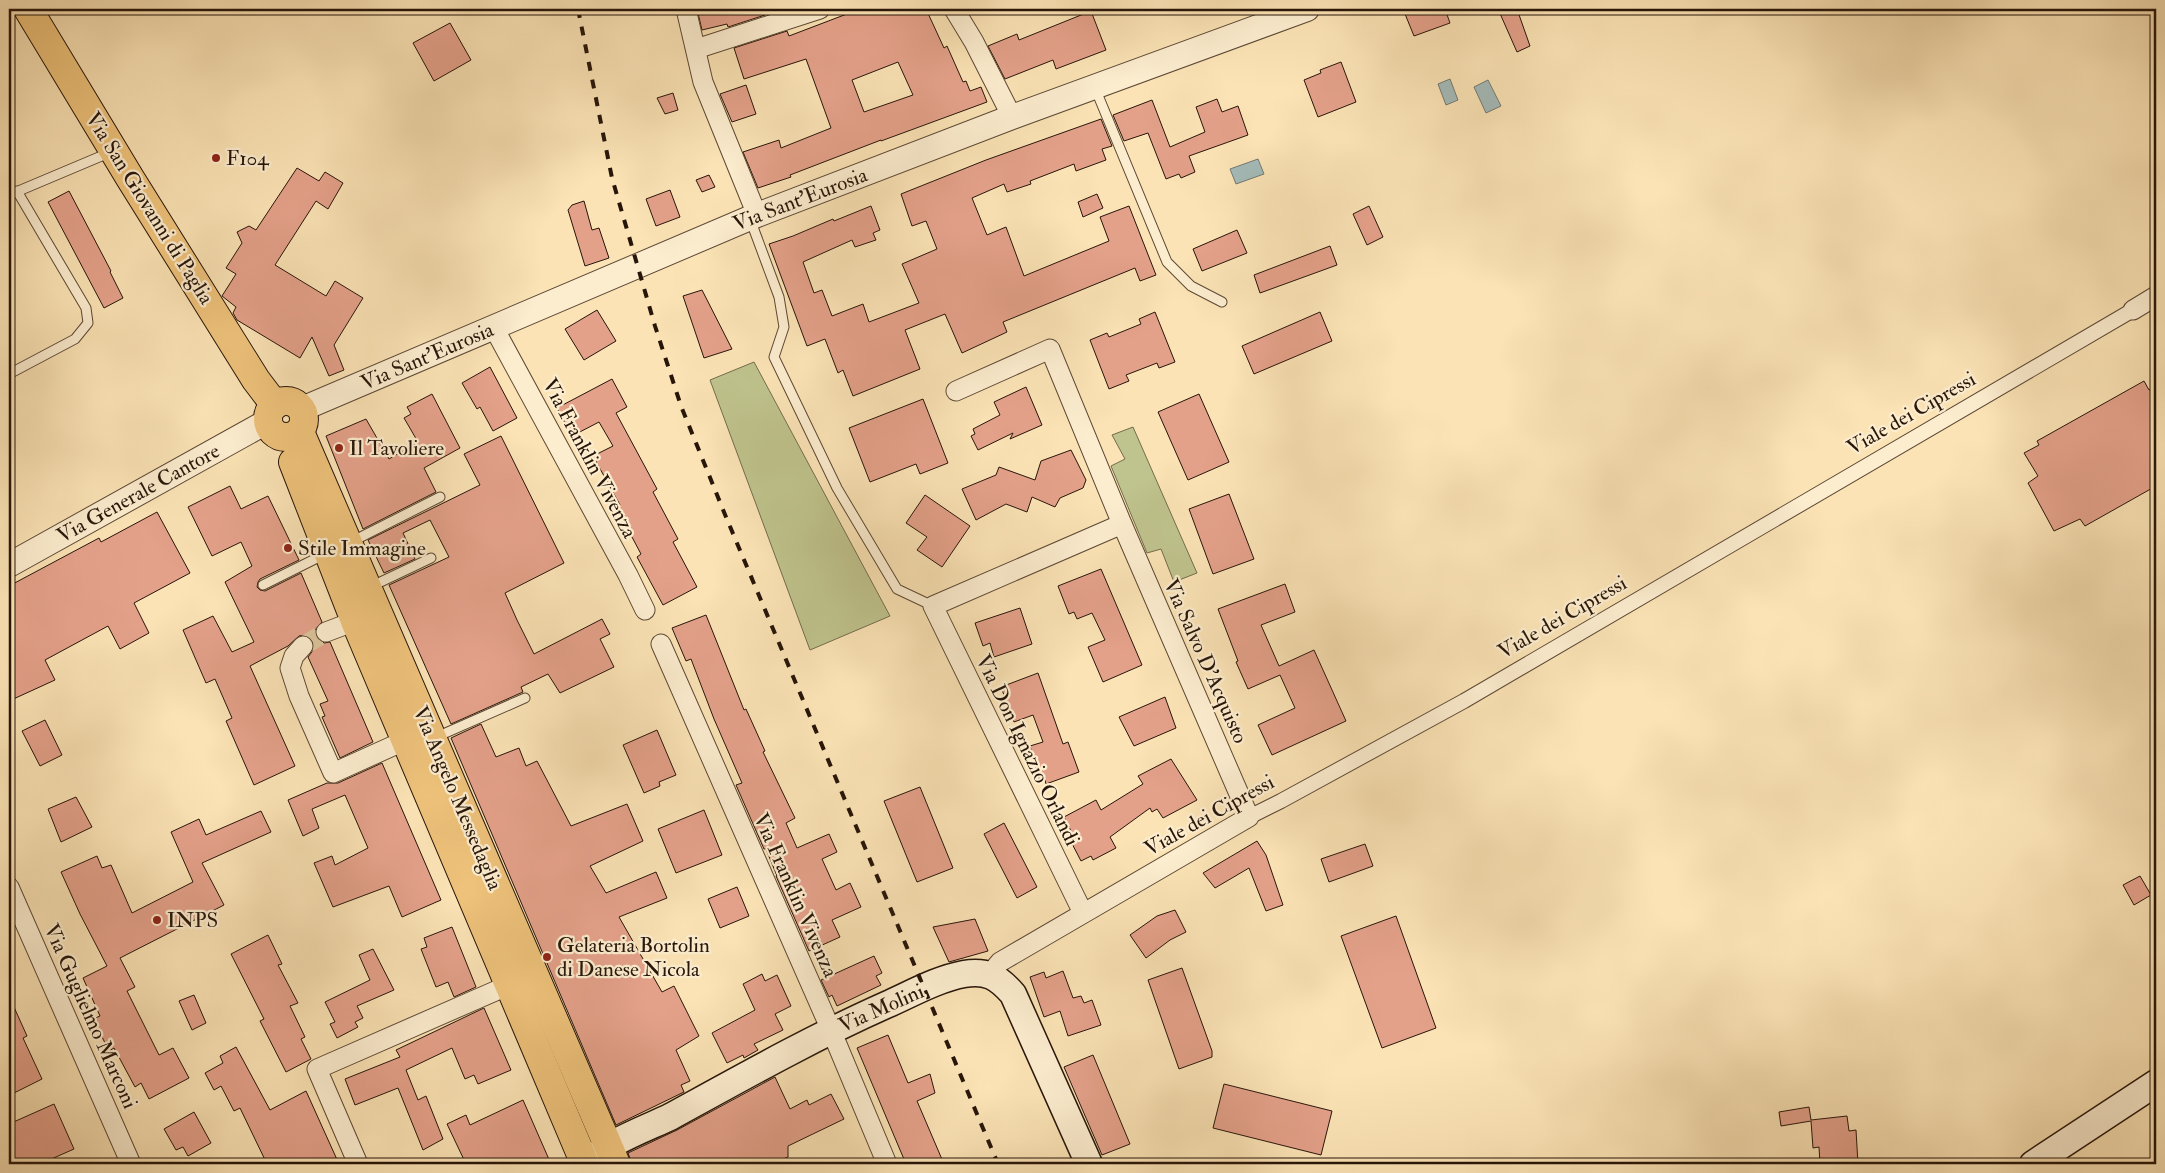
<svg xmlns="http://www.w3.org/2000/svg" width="2165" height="1173" font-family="'IM FELL Double Pica',serif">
<rect width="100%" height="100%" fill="#fbe3b5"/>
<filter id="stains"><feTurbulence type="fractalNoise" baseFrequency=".004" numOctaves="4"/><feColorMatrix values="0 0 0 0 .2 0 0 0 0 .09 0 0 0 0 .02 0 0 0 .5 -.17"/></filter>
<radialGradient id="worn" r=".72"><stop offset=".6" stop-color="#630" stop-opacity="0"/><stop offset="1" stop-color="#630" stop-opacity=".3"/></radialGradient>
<g fill="#bfc38d" stroke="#736c4b">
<polygon points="754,362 890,616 810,650 710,380"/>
<polygon points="1133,427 1197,573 1174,582 1161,549 1147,553 1111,466 1125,459 1112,435"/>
</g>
<g fill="#a4bbb9" stroke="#727973">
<polygon points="1450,79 1458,100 1446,105 1438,84"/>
<polygon points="1488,80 1501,106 1486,113 1474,87"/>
<polygon points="1258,159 1264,174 1236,184 1230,169"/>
</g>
<g fill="#e4a18a" stroke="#271509" fill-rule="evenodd">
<polygon points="697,9 764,9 765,15 728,27 727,24 702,30"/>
<path d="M851 9H926L944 48 947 46 963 82 966 81 970 91 981 87 987 102 881 141V140L790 175 791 177 758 188 743 152 779 140 781 148 831 128 806 59 744 79 734 48 787 31 789 36 852 12ZM898 62 913 95 864 112 852 80Z"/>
<polygon points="1403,9 1445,9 1450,23 1414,36"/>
<polygon points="1498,9 1517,9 1530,46 1517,52"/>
<polygon points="1091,11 1106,50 1056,69 1053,60 1005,79 988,46 1017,34 1019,40"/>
<polygon points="450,23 471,60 434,81 413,43"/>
<polygon points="1341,62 1356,102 1318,117 1304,80 1321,73 1320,70"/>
<polygon points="746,85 756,114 732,122 720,94"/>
<polygon points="673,93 678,110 665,114 657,98"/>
<polygon points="1217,99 1222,112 1238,106 1248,135 1189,156 1195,172 1181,178 1179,174 1166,179 1148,133 1124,141 1113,115 1152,100 1170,147 1205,132 1196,107"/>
<polygon points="1101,119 1112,146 1102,149 1106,160 1076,171 1074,164 1030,181 1031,184 1007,192 1004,184 972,198 987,235 1006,227 1024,276 1109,241 1100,217 1129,206 1156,275 1140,281 1135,268 1003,322 1007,332 962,353 945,314 905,330 920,369 853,396 843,370 838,373 825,339 807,346 769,244 793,236 833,219 834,221 871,206 880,230 873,233 876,240 855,247 852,240 803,262 814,293 822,290 832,316 863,304 869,322 919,303 902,264 937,249 926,221 912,226 901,194 986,160"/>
<polygon points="297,168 319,181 325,172 343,183 328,209 316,201 275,265 326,296 335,281 363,298 334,345 344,370 329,376 312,337 300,358 237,320 233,313 236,307 222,296 236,274 226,268 242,243 237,232 249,226 256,230"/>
<polygon points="709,175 715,187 702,192 696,180"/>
<polygon points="670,190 680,217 656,226 646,199"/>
<polygon points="69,191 111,271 110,272 123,298 104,308 48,202"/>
<polygon points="1097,194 1103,208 1083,217 1078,202"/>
<polygon points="584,201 592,230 599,228 609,258 585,266 568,210 572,205"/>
<polygon points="1369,206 1383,237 1367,245 1353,214"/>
<polygon points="1237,230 1247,253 1202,271 1193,249"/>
<polygon points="1330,246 1337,265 1260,293 1254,275"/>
<polygon points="702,290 732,349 704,358 683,296"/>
<polygon points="597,310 616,341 584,360 565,329"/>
<polygon points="1155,312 1175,362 1159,368 1157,363 1126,375 1129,381 1109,389 1090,340 1107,333 1109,337 1141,324 1139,319"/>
<polygon points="1320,312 1332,341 1254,374 1242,346"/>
<polygon points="490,367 517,418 493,431 480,407 477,409 462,383"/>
<polygon points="612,379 627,407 616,413 657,489 653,492 678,539 673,542 697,587 663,605 637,557 641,554 616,507 620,505 593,456 613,446 599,422 572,436 557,408"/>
<polygon points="2144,381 2149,390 2156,386 2156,486 2085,526 2080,519 2054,531 2028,483 2038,476 2024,453 2039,445 2037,441"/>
<polygon points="1026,387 1042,425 1010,439 1013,433 978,450 971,436 975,434 973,429 1000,415 994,402"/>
<polygon points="432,394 460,448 424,468 436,492 363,529 326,436 366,419 389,459 418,442 404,418 411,414 407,407"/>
<polygon points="1199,394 1229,462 1188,480 1158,412"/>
<polygon points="923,399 948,463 920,474 916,464 870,482 849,428"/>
<polygon points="501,436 564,563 505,593 517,620 534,654 602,619 610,634 600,639 614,667 560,693 548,674 521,687 523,692 451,724 389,585 449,557 430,520 403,533 415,559 384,573 368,540 480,485 464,454"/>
<polygon points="1071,450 1086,480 1083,488 1060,498 1055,507 1032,497 1027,512 1006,504 976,520 962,489 996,475 999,467 1035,480 1041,461"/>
<polygon points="230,486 241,509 268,496 299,560 260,579 258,582 257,587 260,590 265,591 301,573 322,622 315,630 316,636 324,643 330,642 373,742 340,758 322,717 325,716 320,704 328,701 308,657 314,649 313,642 306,635 299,636 288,646 250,666 295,766 254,785 226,721 232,718 215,679 206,683 183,630 213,616 232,652 254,642 225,582 252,566 241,542 212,556 188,507"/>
<polygon points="1229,494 1254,559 1213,574 1189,509"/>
<polygon points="925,495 970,526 942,567 917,550 927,537 906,523"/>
<polygon points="157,512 190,573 134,603 149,633 120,649 108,626 45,660 55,680 9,701 9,586 99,538 101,542"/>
<polygon points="1101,569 1142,665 1103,682 1088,647 1105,640 1092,613 1077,619 1074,612 1069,614 1058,586"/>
<polygon points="1285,584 1295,612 1261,625 1279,666 1314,650 1346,721 1272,755 1258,725 1295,708 1280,675 1248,689 1236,662 1238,661 1218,609"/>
<polygon points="1020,608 1032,644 994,657 990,643 983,646 975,623"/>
<polygon points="706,615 744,710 746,709 765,751 763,752 795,818 786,823 797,848 829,834 837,852 822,859 836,890 850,883 861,907 832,920 840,937 809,951 776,876 777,876 766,849 764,849 736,785 742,783 714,719 691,659 686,661 672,628"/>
<polygon points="1038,673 1063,744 1068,742 1079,772 1046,784 1045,780 1040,782 1030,746 1043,742 1033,715 1014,722 1001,687"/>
<polygon points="1165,697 1176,728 1134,746 1119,717"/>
<polygon points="45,720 62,755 40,766 22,731"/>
<polygon points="481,724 496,757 519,748 526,766 537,761 571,826 627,804 643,841 590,866 606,893 656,872 667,898 619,917 662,992 674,986 699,1036 676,1050 690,1081 681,1085 684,1092 616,1125 451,738"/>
<polygon points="657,730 676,775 659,782 660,786 644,793 623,745"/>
<polygon points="1171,759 1197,800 1163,818 1157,809 1152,812 1150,808 1110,837 1116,848 1093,860 1091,856 1081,861 1067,834 1071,831 1064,817 1096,800 1101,810 1143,784 1138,776"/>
<polygon points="382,763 441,900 402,917 389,886 333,907 314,863 332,856 335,865 368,848 345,795 312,809 319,828 303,836 288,800 327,783 338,783"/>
<polygon points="920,787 953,868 917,882 884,801"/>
<polygon points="76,797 92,827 61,842 48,809"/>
<polygon points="704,810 722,855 676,873 658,829"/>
<polygon points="261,811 271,832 202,863 224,905 120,958 135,987 127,991 159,1055 173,1048 189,1078 149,1099 141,1083 135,1087 114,1048 109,1051 93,1019 100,1016 83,978 107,966 80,914 61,872 97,856 102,868 111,865 132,913 193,882 171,832 199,819 206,835"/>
<polygon points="1004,823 1037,887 1017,898 984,834"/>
<polygon points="1257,841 1266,855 1283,905 1266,911 1249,868 1215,888 1203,873"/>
<polygon points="1365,844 1373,866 1329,882 1321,859"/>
<polygon points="2140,876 2151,895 2134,905 2123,885"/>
<polygon points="737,887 749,916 720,928 708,899"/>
<polygon points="1175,910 1186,932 1170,940 1146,958 1130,935 1157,916"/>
<polygon points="1396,916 1436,1028 1382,1048 1341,936"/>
<polygon points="975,919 988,951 949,962 933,927"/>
<polygon points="452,927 476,987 454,997 448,982 436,987 421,949 427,947 424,938"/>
<polygon points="268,935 282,964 278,965 298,1003 290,1006 305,1037 301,1039 311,1059 286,1072 260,1021 264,1019 231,954"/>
<polygon points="373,949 394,990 357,1006 363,1018 355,1022 358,1027 337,1038 330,1024 335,1022 325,1002 370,980 359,955"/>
<polygon points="874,956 882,973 876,976 881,985 837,1006 832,995 829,997 821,980"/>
<polygon points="1182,968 1212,1051 1212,1057 1179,1069 1148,980"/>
<polygon points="1063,971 1073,998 1081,996 1084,1003 1092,1000 1101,1025 1068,1036 1060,1011 1044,1017 1030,977 1044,972 1046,978"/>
<polygon points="762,974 765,981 777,975 791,1006 775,1014 783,1030 754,1044 758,1050 744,1058 743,1055 727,1063 712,1033 755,1010 743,984"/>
<polygon points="194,995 206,1023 192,1030 179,1001"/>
<polygon points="9,996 27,1036 23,1038 42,1079 14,1093 9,1081"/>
<polygon points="484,1008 511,1070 478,1084 474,1075 465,1079 452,1048 406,1070 418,1100 426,1096 443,1139 423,1150 398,1088 355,1105 345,1079 400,1057 396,1050"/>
<polygon points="888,1035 908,1083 930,1074 935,1093 917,1101 944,1164 906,1164 857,1048"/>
<polygon points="236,1047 270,1110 306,1091 339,1164 267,1164 240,1108 234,1111 221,1086 214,1090 205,1073 223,1063 220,1056"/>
<polygon points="1093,1055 1130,1144 1102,1155 1064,1067"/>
<polygon points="775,1077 790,1109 807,1100 809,1105 831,1094 844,1119 788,1146 788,1157 771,1164 632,1164 628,1153 677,1130"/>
<polygon points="1224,1084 1332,1111 1321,1155 1213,1128"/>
<polygon points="523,1100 551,1164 466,1164 447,1124 466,1115 470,1125"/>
<polygon points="54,1104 74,1149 40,1164 9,1164 9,1124"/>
<polygon points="1809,1107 1811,1120 1847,1116 1849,1131 1856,1130 1858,1164 1820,1164 1819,1147 1813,1148 1811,1121 1781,1126 1779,1112"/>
<polygon points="194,1112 211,1143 188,1156 183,1147 176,1150 164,1129"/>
</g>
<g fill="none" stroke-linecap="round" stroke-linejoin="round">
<polyline stroke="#dbc49b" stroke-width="19" stroke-dasharray="19 9" stroke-linecap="butt" points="303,646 326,632"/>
<g stroke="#5c4834" stroke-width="11">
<g id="service">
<polyline points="1095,88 1167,262 1191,286 1222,302"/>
<polyline points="9,195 111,152"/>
<polyline points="750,219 779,297 784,327 774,357 837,488 897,589 933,606"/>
<polyline points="9,374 75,339 88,323 86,308 17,191"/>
<polyline points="351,542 440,497"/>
<polyline points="263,585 325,554"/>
<polyline points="370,587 431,558"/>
<polyline points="434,738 525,698"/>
</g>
</g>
<g stroke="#5c4834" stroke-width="16">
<polyline id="pedestrian" points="1249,817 1281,801 1464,701 2133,310"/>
</g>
<g stroke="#5c4834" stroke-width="21">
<g id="minor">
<polyline points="686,9 703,82 757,215"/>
<polyline points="954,9 974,42 1012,117"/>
<polyline points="696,49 820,9"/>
<polyline points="2133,310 2156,296"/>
<polyline points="494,328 628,575 645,610"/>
<polyline points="956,391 1050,349 1122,524"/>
<polyline points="326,632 355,621"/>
<polyline points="661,644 831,1030 887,1164"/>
<polyline points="303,646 294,656 290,668 299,696 333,773 406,740"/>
<polyline points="9,887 131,1164"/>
<polyline points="990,974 1000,962 1249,817 1122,524 933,606 1083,913"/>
<polyline points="358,1164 317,1069 509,985"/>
</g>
</g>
<g stroke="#5c4834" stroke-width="26">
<g id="tertiary">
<polyline points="302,409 757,215 1012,117 1307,9"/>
<polyline points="9,565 268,421"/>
</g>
</g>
<g stroke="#271509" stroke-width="29">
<g id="secondary">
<path d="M592 1161C600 1145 652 1126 670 1117 741 1078 812 1038 886 1005 911 994 937 979 964 974 987 970 998 977 1013 994L1089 1164"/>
<polyline points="2033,1164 2156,1083"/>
</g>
</g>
<g stroke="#271509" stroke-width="30">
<g id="primary">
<polyline points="28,9 130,178 256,380 275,405"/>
<circle cx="286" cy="419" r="18"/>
<polyline points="300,432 616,1164"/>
<polyline points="293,462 355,621 585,1164"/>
</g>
</g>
<use href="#service" stroke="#fcedcf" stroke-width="9"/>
<use href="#pedestrian" stroke="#fcedcf" stroke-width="14"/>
<use href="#minor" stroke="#fcedcf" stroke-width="19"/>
<use href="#tertiary" stroke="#fcedcf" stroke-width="24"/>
<use href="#secondary" stroke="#fcedcf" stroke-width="26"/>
<use href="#primary" stroke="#eec27a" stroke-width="28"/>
<polyline stroke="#271509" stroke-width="4" stroke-dasharray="9 9" stroke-linecap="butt" points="578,9 612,178 655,326 681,406 726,517 998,1164"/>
</g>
<g fill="#8f2418" stroke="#fcedcf" stroke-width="2">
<circle cx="216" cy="158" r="5"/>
<circle cx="339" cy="448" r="5"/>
<circle cx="288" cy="548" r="5"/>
<circle cx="157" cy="920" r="5"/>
<circle cx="547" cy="957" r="5"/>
</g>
<g text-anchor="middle" stroke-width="4.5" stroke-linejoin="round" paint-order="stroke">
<g font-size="21" fill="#271509" stroke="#fcedcf" text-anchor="start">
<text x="226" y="165">F104</text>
<text x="349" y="455">Il Tavoliere</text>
<text x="298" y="555">Stile Immagine</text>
<text x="167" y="927">INPS</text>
<text x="557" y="952">Gelateria Bortolin<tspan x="557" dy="24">di Danese Nicola</tspan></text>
</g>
<g font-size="21" fill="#271509" stroke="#fcedcf">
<text transform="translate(800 199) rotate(-21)" y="7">Via Sant'Eurosia</text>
<text transform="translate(150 208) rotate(58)" y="7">Via San Giovanni di Paglia</text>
<text transform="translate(427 356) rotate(-23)" y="7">Via Sant'Eurosia</text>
<text transform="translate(1911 413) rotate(-30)" y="7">Viale dei Cipressi</text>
<text transform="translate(590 458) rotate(62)" y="7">Via Franklin Vivenza</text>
<text transform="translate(138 493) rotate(-29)" y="7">Via Generale Cantore</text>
<text transform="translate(1562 617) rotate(-30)" y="7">Viale dei Cipressi</text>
<text transform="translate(1206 661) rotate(66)" y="7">Via Salvo D'Acquisto</text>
<text transform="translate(1028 750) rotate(64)" y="7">Via Don Ignazio Orlandi</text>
<text transform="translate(458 798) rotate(67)" y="7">Via Angelo Messedaglia</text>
<text transform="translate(1209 815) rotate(-29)" y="7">Viale dei Cipressi</text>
<text transform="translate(796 895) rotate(66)" y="7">Via Franklin Vivenza</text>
<text transform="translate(881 1008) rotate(-24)" y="7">Via Molini</text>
<text transform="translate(91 1016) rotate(66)" y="7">Via Guglielmo Marconi</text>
</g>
</g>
<rect width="2165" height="1173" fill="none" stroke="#fbe3b5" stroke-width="30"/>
<rect x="10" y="10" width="2145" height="1153" fill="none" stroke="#271509" stroke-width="2.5"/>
<rect x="15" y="15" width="2135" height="1143" fill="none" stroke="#271509"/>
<rect width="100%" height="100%" filter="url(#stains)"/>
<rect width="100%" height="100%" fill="url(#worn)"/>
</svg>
